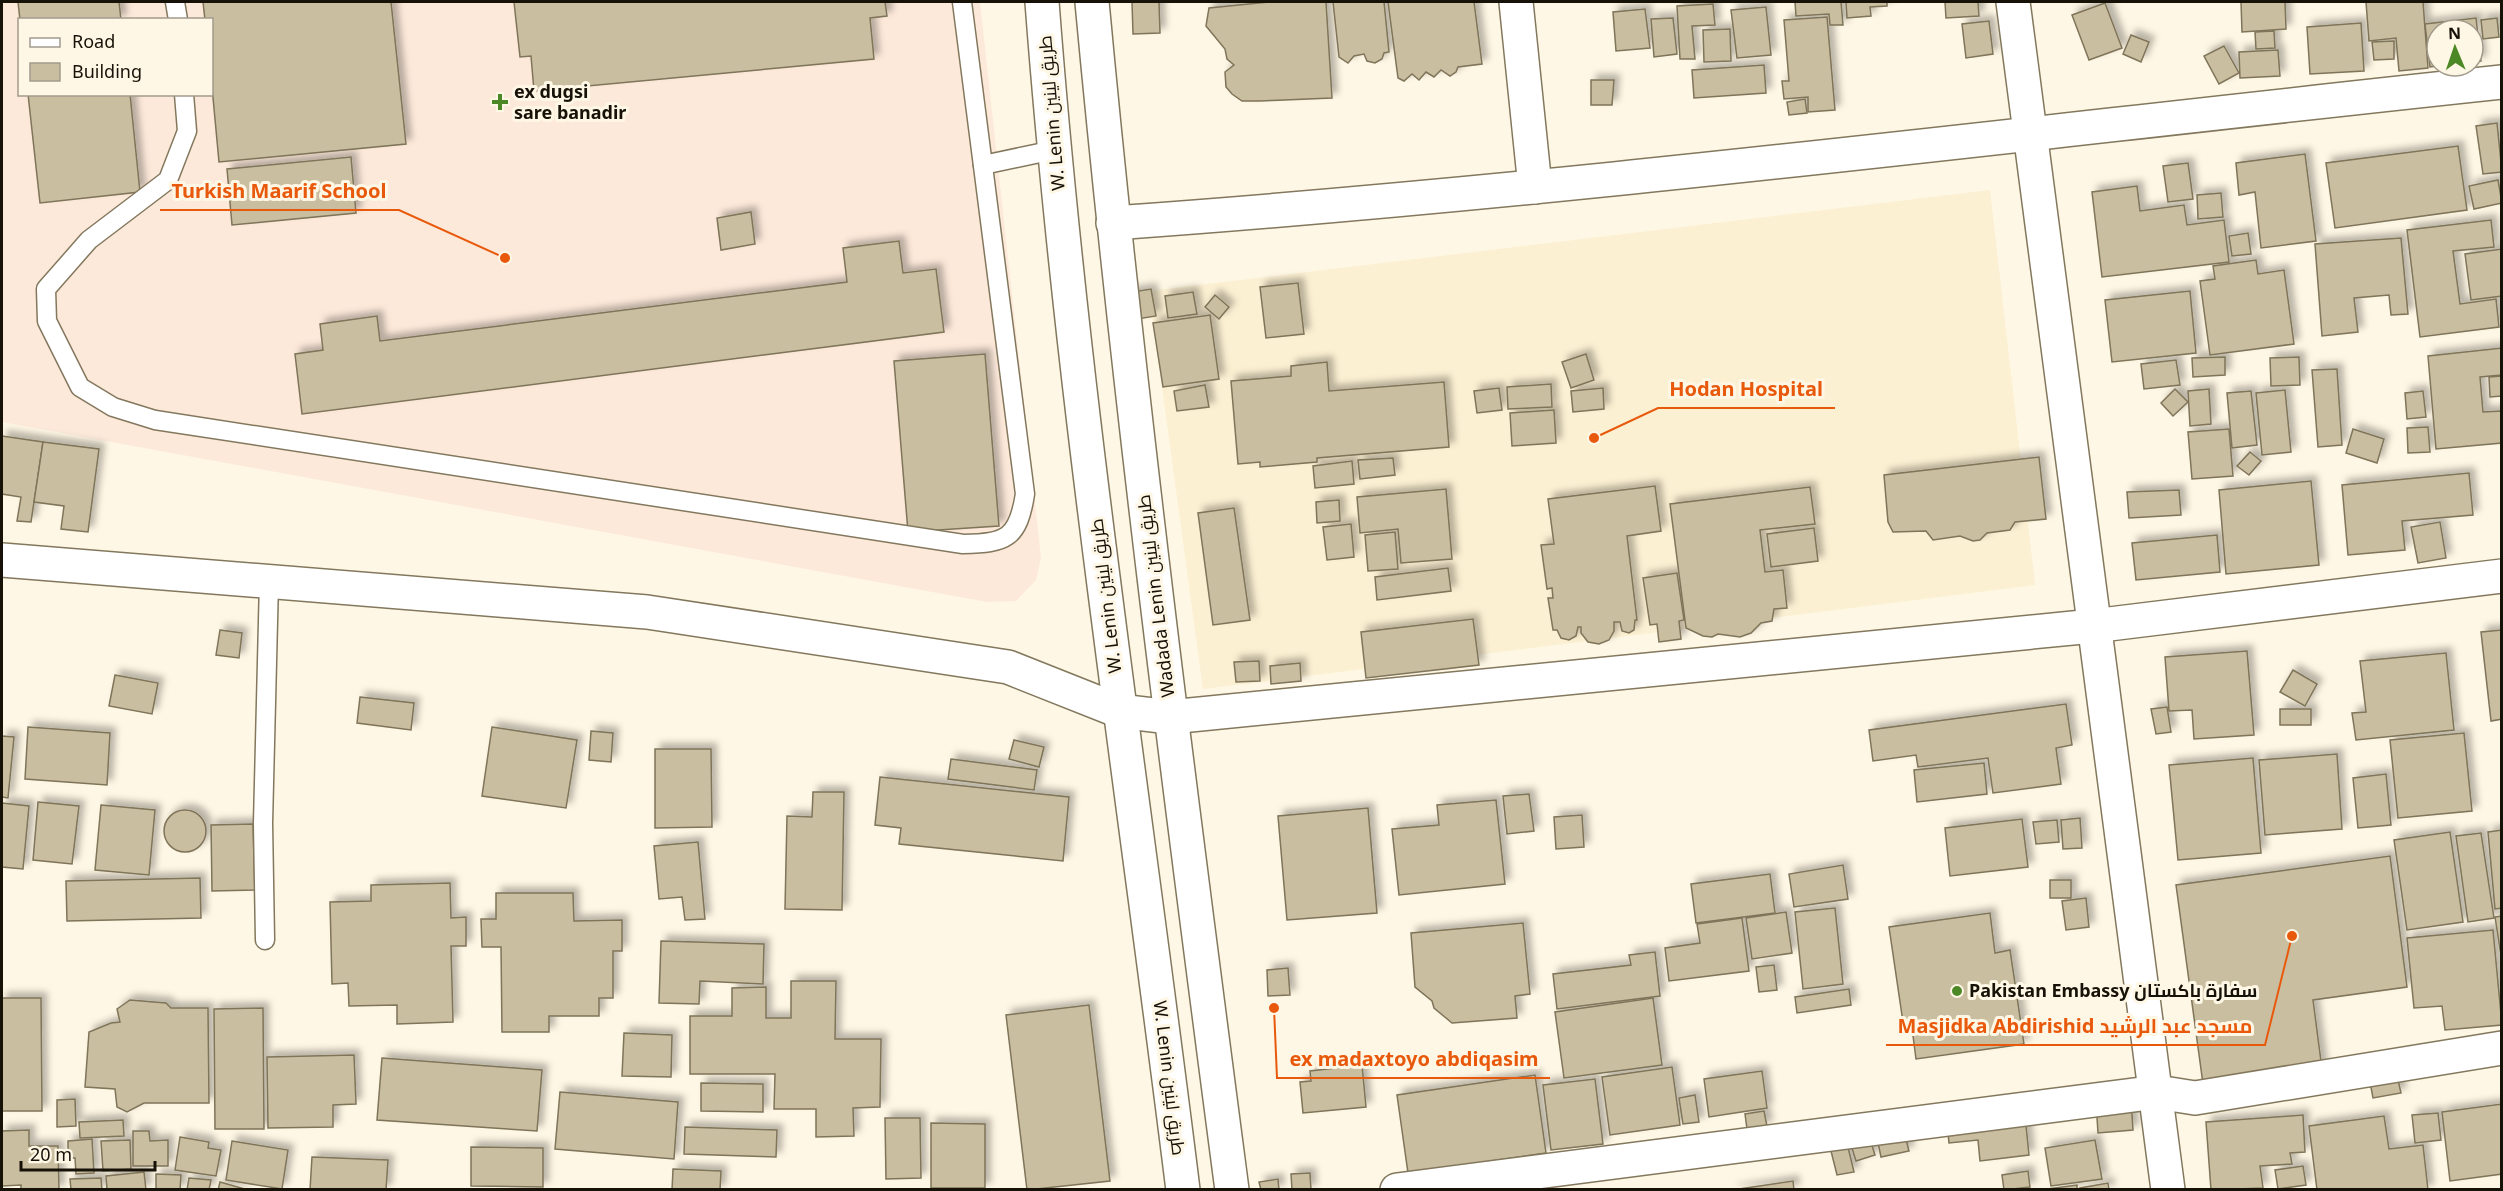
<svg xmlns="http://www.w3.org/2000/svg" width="2503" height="1191" font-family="'Noto Sans',Cairo,sans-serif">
<defs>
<filter id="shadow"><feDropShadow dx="5.5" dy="-5.5" stdDeviation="3" flood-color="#0004"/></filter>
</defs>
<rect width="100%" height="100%" fill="#fff7e5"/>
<polygon fill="#fcf0d2" points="1990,190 2035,585 1203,689 1149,291"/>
<path fill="#fde9da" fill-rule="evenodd" d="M2 2H980L1041 558 1036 580 1016 601 987 602 2 422ZM20 20H212V94H20Z"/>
<g fill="#cabea1" stroke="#7f7459" stroke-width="1.5" filter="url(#shadow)">
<polygon points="18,2 119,2 121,20 20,20"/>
<polygon points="203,2 391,2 406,144 219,162 212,87 212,20 205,20"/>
<polygon points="514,2 885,2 887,16 870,18 874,59 534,91 531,56 520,57"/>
<polygon points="1132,2 1159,2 1160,33 1133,34"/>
<polygon points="1326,2 1332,98 1260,101 1242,101 1232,94 1226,87 1225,72 1234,65 1227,59 1225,49 1206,26 1209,8 1269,2"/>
<polygon points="1333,2 1384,2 1389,52 1384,53 1382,59 1375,63 1367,61 1364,54 1354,56 1348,63 1339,57"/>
<polygon points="1388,2 1479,2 1474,2 1482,64 1458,67 1456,72 1450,76 1441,70 1434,77 1426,72 1419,80 1412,74 1404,81 1398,78"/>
<polygon points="1795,2 1841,2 1843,25 1830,25 1829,14 1796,16"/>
<polygon points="1846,2 1887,2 1887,6 1870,7 1871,16 1847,18"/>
<polygon points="1945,2 1978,2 1979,16 1946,18"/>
<polygon points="2241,2 2285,2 2286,29 2242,32"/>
<polygon points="2366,2 2423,2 2428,68 2399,71 2396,38 2369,41"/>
<polygon points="2105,3 2122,48 2089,60 2072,15"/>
<polygon points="1713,4 1715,25 1692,26 1695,59 1680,59 1677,6"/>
<polygon points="1766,7 1771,55 1737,58 1731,10"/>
<polygon points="1645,9 1650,48 1616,51 1613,12"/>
<polygon points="1827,17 1835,110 1808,112 1808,97 1784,99 1782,81 1789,81 1784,20"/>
<polygon points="1673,18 1677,54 1654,57 1651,19"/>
<polygon points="2476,18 2481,61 2473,62 2473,30 2437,30 2437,66 2430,67 2425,24"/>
<polygon points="2497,18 2499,37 2483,39 2481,20"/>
<polygon points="1989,21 1993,54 1966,58 1962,24"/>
<polygon points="2361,23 2364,71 2310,74 2307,27"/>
<polygon points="1730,29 1731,61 1704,62 1703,30"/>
<polygon points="2274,31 2275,48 2256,49 2255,32"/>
<polygon points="2131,35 2149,42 2141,62 2123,54"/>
<polygon points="2394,41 2394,59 2374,60 2372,42"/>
<polygon points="2224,46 2239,73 2219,84 2204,56"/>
<polygon points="2278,50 2280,76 2240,78 2239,52"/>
<polygon points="1764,65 1766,93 1694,98 1692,70"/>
<polygon points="1591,80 1614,80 1612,105 1591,105"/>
<polygon points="28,94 130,94 140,192 40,203"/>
<polygon points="1805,99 1807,113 1789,115 1787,102"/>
<polygon points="2497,123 2502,172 2483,174 2476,126"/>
<polygon points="2458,146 2467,210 2335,228 2326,163"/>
<polygon points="2305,154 2316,241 2261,248 2255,192 2239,195 2236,163"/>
<polygon points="351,157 356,213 232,225 227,169"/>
<polygon points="2188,163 2193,199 2168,202 2163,166"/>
<polygon points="2498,180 2502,203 2474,209 2469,186"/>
<polygon points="2137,186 2140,211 2184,205 2187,225 2224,220 2229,262 2102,277 2092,192"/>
<polygon points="2221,193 2223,217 2198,219 2197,195"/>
<polygon points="751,212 755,244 721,250 717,218"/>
<polygon points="2491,220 2494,247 2453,251 2460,304 2496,299 2499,327 2420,337 2407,230"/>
<polygon points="2248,233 2251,254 2232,256 2229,236"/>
<polygon points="2401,238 2408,314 2391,315 2389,295 2354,298 2358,332 2322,336 2315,244"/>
<polygon points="899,241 903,273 936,269 944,332 302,414 295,354 323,350 320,324 377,316 380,341 847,282 843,248"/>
<polygon points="2502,249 2502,296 2471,300 2465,254"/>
<polygon points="2256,260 2258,274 2284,270 2294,344 2210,355 2200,281 2215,279 2213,266"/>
<polygon points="1298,283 1304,334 1266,338 1260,287"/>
<polygon points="1151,289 1156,316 1131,320 1126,293"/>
<polygon points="2190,291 2196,353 2112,362 2105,300"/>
<polygon points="1193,292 1197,314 1168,318 1165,296"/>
<polygon points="1215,295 1229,307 1219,319 1205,307"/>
<polygon points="1210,315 1219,379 1163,387 1153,323"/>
<polygon points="2502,348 2502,375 2480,377 2483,412 2502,411 2502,443 2436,449 2428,356"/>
<polygon points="985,354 999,526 908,532 894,361"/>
<polygon points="1586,354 1594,380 1571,388 1562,362"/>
<polygon points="2225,357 2225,375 2193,377 2192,358"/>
<polygon points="2299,357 2300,385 2271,386 2270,358"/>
<polygon points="2176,360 2180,385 2144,389 2141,364"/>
<polygon points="1327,362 1329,391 1444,382 1449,447 1317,458 1317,462 1260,467 1260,462 1238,464 1231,381 1291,376 1291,366"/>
<polygon points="2337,369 2342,445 2318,447 2312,370"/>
<polygon points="2502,376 2502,396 2490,397 2489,377"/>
<polygon points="1551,384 1552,407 1508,409 1507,387"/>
<polygon points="1205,385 1209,407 1177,411 1174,391"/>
<polygon points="1499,388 1502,410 1477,413 1474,391"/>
<polygon points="1603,388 1604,409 1573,412 1571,391"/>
<polygon points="2175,389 2188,402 2173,416 2161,403"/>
<polygon points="2209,389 2211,424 2190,426 2188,391"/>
<polygon points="2285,390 2291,452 2262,455 2256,393"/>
<polygon points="2251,391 2257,445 2232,448 2227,393"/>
<polygon points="2423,391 2426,417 2407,419 2405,393"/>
<polygon points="1554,410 1556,443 1512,446 1510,413"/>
<polygon points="2428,427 2430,452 2408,453 2407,428"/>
<polygon points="2229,429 2233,476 2192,479 2188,432"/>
<polygon points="2353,429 2384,439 2377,463 2346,453"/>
<polygon points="2,436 43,442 31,522 17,521 21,497 2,494"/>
<polygon points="43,442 99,449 88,532 61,529 64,506 34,502"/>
<polygon points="2250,452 2261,461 2249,475 2237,466"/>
<polygon points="2039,457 2046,519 2015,522 2010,530 1987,533 1980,540 1973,541 1960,536 1933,540 1926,531 1893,532 1888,522 1884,475"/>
<polygon points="1393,458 1395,475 1360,479 1358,460"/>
<polygon points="1352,461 1354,484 1315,488 1313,466"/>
<polygon points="2469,473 2473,515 2402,521 2405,550 2348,555 2342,485"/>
<polygon points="2311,481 2319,565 2226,574 2219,490"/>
<polygon points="1655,486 1661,531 1627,536 1637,620 1635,620 1634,630 1629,633 1622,631 1620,622 1614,622 1614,631 1609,640 1599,644 1588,642 1581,633 1581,627 1578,627 1576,636 1569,640 1561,638 1557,630 1553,630 1548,598 1553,598 1552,588 1547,589 1541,545 1554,544 1548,499"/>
<polygon points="1810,487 1815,524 1760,530 1765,572 1783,570 1787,608 1774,609 1772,621 1761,623 1751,633 1740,637 1718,634 1712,637 1703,636 1686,628 1670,504"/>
<polygon points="1446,489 1452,559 1401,563 1398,529 1360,533 1357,497"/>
<polygon points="2179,490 2181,515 2129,518 2127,492"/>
<polygon points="1339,500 1340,521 1317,523 1316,502"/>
<polygon points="1234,508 1250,620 1213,625 1198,513"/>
<polygon points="2440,522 2446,558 2418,563 2411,527"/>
<polygon points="1351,524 1354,557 1327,560 1323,527"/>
<polygon points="1814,528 1818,561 1771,567 1767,534"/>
<polygon points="1395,532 1398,569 1368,571 1365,535"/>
<polygon points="2217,535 2220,572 2136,580 2132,543"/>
<polygon points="1448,568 1451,591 1377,600 1375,577"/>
<polygon points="1677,573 1684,620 1679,621 1681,639 1659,642 1657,624 1650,625 1643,578"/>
<polygon points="1473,619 1479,665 1366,678 1361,632"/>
<polygon points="220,630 242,633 239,658 216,655"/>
<polygon points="2502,630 2502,719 2491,721 2481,632"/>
<polygon points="2247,651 2254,735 2194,739 2192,710 2169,711 2165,657"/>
<polygon points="2446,653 2454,730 2356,740 2352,713 2366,712 2360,661"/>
<polygon points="1259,661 1260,681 1236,682 1234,662"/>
<polygon points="1300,663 1301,681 1271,684 1270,666"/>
<polygon points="2293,670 2317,684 2305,706 2280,692"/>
<polygon points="115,675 158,683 152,714 109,706"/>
<polygon points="360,697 414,703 411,730 357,723"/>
<polygon points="2066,704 2072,745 2056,748 2061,784 1993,793 1988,758 1918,767 1916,755 1873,761 1869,730"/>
<polygon points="2167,707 2171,732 2156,734 2151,709"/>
<rect x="2280" y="709" width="31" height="16"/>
<polygon points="28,727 110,733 107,785 25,779"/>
<polygon points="492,727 577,740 566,808 482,796"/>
<polygon points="591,731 613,733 611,762 589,760"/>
<polygon points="2464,733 2472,811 2398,818 2390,740"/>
<polygon points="2,736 14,737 8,798 2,797"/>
<polygon points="1014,740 1044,747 1039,767 1009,759"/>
<polygon points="655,749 711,749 712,827 655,828"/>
<polygon points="2337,754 2342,829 2265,835 2259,760"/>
<polygon points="2253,758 2261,853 2178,860 2169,765"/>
<polygon points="951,759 1037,770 1034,790 948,779"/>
<polygon points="1984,763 1987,794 1917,802 1914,770"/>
<polygon points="2386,774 2391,825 2358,828 2353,778"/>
<polygon points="880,777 1069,797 1063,861 899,844 901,828 875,825"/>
<polygon points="813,792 844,792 842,910 785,909 787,816 812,817"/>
<polygon points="1529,794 1534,831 1507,834 1503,796"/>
<polygon points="1496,800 1505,884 1399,895 1392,829 1439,825 1437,805"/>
<polygon points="38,802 79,806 72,864 33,860"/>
<polygon points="2,803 29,806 23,869 2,867"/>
<polygon points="101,805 155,810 149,875 95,870"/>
<polygon points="1368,808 1377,913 1287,920 1278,816"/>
<circle cx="185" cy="831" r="21"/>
<polygon points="1582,815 1584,847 1556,849 1554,817"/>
<polygon points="2080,818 2082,848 2063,849 2061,820"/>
<polygon points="2022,819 2028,867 1950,876 1945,828"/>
<polygon points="2057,820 2059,842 2036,844 2033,822"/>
<polygon points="253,824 255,890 212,891 211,825"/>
<polygon points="2502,830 2502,908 2495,909 2488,832"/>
<polygon points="2450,832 2463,922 2407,930 2394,840"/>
<polygon points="2481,833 2494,918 2468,922 2456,836"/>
<polygon points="698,842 705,919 685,920 682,897 659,899 654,846"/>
<polygon points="2390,856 2407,987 2313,1000 2322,1069 2203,1084 2176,885"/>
<polygon points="1843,865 1848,899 1794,907 1789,874"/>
<polygon points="1770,874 1775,913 1696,923 1691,884"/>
<polygon points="200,878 201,918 67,921 66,881"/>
<rect x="2050" y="880" width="21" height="18"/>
<polygon points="450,883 451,918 466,917 466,946 451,946 453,1022 397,1024 397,1005 349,1006 348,983 332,984 330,902 371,901 371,885"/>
<polygon points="496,893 573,893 574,921 622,920 622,951 613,951 613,998 599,998 599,1016 549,1016 549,1032 502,1032 501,947 482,947 481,919 496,919"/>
<polygon points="2086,898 2089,927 2066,930 2062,901"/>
<polygon points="1835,908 1843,984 1803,989 1795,912"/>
<polygon points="1786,912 1792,953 1752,959 1746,918"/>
<polygon points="1990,913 1995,953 2010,950 2024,1044 1916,1059 1912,1028 1904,1029 1889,927"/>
<polygon points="2502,916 2502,962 2495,917"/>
<polygon points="1742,918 1749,971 1669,981 1665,948 1700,943 1697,924"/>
<polygon points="1523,923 1530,994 1515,996 1517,1018 1452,1023 1434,1008 1432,1001 1415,987 1411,933"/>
<polygon points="2493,930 2502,1025 2445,1030 2442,1006 2414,1008 2407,938"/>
<polygon points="661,941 764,944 763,984 700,981 699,1004 659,1003"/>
<polygon points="1655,952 1660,996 1557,1009 1553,974 1631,965 1629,955"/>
<polygon points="1774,965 1777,990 1759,992 1756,967"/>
<polygon points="1288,968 1290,995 1268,996 1267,970"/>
<polygon points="791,981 836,981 835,1039 881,1039 880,1107 853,1108 854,1136 816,1137 816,1109 774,1109 775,1074 690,1074 690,1016 732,1016 732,988 766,987 766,1018 791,1018"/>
<polygon points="1849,989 1851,1005 1797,1013 1795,997"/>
<polygon points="2,998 41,998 42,1111 2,1111"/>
<polygon points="1653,998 1662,1065 1564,1078 1555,1012"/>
<polygon points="130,1000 166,1003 171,1008 208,1008 209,1103 144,1103 127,1112 117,1107 115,1089 85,1087 89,1032 111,1023 120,1022 117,1009"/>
<polygon points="1089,1005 1110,1181 1027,1190 1006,1015"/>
<polygon points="263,1008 264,1129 215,1129 214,1009"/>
<polygon points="624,1033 672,1035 671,1077 622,1076"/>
<polygon points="354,1055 356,1104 333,1105 333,1127 268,1128 267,1057"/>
<polygon points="382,1058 542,1070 537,1131 377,1120"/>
<polygon points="1362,1065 1366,1107 1303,1113 1300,1082 1311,1081 1310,1071"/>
<polygon points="1672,1067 1680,1125 1610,1135 1602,1077"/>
<polygon points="1762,1071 1767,1108 1709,1117 1704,1079"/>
<polygon points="2396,1071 2401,1093 2373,1098 2369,1077"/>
<polygon points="1535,1075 1546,1153 1408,1173 1397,1095"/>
<polygon points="1595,1079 1603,1144 1551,1150 1543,1085"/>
<polygon points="701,1083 763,1084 763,1112 701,1111"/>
<polygon points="560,1092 678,1102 674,1159 555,1149"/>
<polygon points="1695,1095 1699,1122 1683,1124 1679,1098"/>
<polygon points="75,1099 76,1126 57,1127 57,1100"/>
<polygon points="2131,1100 2133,1130 2098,1133 2096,1102"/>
<polygon points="2502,1104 2502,1174 2450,1181 2442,1112"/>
<polygon points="1764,1111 1767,1126 1747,1129 1745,1114"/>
<polygon points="2438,1113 2441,1140 2415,1143 2412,1115"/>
<polygon points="2303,1115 2305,1152 2290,1153 2292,1164 2260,1166 2263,1188 2211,1190 2206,1122"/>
<polygon points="2025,1116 2029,1155 1980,1161 1978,1140 1949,1143 1947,1123"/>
<polygon points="2384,1116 2389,1149 2423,1145 2428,1190 2317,1190 2309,1126"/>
<polygon points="885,1118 920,1118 921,1178 886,1179"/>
<polygon points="123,1120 124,1136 80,1138 79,1122"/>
<polygon points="931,1123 985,1124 985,1188 931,1188"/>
<polygon points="685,1127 777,1130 776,1157 684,1154"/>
<polygon points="1903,1127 1909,1151 1881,1157 1876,1133"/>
<polygon points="29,1130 29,1146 58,1146 59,1190 21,1190 21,1185 2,1186 2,1131"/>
<polygon points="133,1131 149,1131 150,1141 168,1140 168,1166 133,1166"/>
<polygon points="1869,1136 1875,1155 1856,1161 1850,1142"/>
<polygon points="180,1137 209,1142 208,1148 221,1150 216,1176 175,1170"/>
<polygon points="92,1139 94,1173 76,1174 75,1158 68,1158 68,1141"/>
<polygon points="130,1140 131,1169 103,1171 101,1141"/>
<polygon points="2095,1140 2102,1179 2051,1186 2045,1148"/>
<polygon points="232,1141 288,1150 282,1189 226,1180"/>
<polygon points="1847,1143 1854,1172 1837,1175 1830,1147"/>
<polygon points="471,1147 543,1148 543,1187 471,1186"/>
<polygon points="312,1157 388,1160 386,1190 310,1190"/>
<polygon points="2303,1166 2306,1185 2278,1189 2275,1170"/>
<polygon points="673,1169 721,1171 720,1190 672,1190"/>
<polygon points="2028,1171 2030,1187 2004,1190 2002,1175"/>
<polygon points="144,1172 146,1190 107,1190 106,1176"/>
<polygon points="1310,1173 1311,1190 1292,1190 1291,1174"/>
<polygon points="156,1174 181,1175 180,1190 156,1190"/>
<polygon points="101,1178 102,1190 71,1190 70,1179"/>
<polygon points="189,1178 211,1180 209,1190 187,1190"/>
<polygon points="1278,1179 1279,1190 1261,1190 1259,1182"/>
<polygon points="1793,1181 1794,1190 1732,1190"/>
<polygon points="220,1182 245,1189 245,1190 218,1190"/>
<polygon points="2108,1183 2109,1190 2080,1190 2080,1188"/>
<polygon points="2077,1185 2077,1190 2047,1189"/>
</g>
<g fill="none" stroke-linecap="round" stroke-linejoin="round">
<g stroke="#83785d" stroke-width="21">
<g id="lane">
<polyline points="175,2 178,20"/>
<path d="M184 94 187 131 168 180 89 240 46 289 47 321 80 387 113 407 155 420 963 544C1006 543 1018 539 1025 494L962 2"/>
<polyline points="983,165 1054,150"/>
<polyline points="265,940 263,823 269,581"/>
</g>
</g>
<g stroke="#83785d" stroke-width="36">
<g id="street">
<polyline points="1516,2 1535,187"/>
<polyline points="2013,2 2168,1190"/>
<path d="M1113 223C1577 190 2039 131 2502 82"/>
<polyline points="2,560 647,612 1008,667 1119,711 1170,717 2093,626 2502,576"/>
<polyline points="1397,1190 2157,1092 2195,1098 2502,1048"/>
</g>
</g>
<g stroke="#83785d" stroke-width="36">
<g id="secondary">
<path d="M1042 2C1072 399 1134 794 1183 1190"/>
<path d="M1092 2C1129 399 1180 794 1232 1190"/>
</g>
</g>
<use href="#lane" stroke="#fff" stroke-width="18"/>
<use href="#street" stroke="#fff" stroke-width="33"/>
<use href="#secondary" stroke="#fff" stroke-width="33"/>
</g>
<g fill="#4c8826" stroke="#fff7e5" stroke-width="2">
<path d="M497 93h6v6h6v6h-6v6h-6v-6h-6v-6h6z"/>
<circle cx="1957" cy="991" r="6"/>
</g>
<g text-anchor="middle" stroke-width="6" stroke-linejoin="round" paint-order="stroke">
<g font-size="18" font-weight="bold" fill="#161208" stroke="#fff7e5" text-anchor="start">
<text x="514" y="98">ex dugsi<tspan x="514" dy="21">sare banadir</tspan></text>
<text x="1969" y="997">Pakistan Embassy سفارة باكستان</text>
</g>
<g font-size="18" fill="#161208" stroke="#fff7e5">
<text transform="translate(1052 113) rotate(-95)" y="6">W. Lenin طريق لينين</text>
<text transform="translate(1106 596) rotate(-97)" y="6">W. Lenin طريق لينين</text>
<text transform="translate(1156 596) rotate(-97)" y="6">Wadada Lenin طريق لينين</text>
<text transform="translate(1169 1078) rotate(83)" y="6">W. Lenin طريق لينين</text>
</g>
</g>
<path fill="none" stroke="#e8590c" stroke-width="2" d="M505 258L399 210H160M1594 438L1658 408H1835M2292 936L2265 1045H1886M1274 1008L1277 1078H1550"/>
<g fill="#e8590c" stroke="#fff7e5" stroke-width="2">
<circle cx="505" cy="258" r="6"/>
<circle cx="1594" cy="438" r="6"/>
<circle cx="2292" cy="936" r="6"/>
<circle cx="1274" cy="1008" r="6"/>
</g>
<g font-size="20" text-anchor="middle" font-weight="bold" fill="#e8590c" stroke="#fff7e5" stroke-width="6" stroke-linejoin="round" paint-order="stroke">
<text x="279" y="198">Turkish Maarif School</text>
<text x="1746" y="396">Hodan Hospital</text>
<text x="2075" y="1033">Masjidka Abdirishid مسجد عبد الرشيد</text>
<text x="1414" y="1066">ex madaxtoyo abdiqasim</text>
</g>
<rect width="2503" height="1191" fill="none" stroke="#161208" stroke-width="6"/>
<rect x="18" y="18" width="195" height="78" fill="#fff7e5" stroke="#a29b8d" stroke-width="1.5"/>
<rect x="30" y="38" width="30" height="9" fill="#ffffff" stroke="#a29b8d" stroke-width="1.5"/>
<text x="72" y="48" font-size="18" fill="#161208">Road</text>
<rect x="30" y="63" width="30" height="18" fill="#cabea1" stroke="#a29b8d" stroke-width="1.5"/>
<text x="72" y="78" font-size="18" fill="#161208">Building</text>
<g transform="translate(2455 48) rotate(358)"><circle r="28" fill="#fff7e5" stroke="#a29b8d" stroke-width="1.5"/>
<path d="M0-4.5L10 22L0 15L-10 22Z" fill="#4c8826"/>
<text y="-9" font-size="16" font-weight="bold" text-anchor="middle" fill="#161208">N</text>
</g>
<path d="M21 1161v9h134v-9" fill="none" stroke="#161208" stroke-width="3"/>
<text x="30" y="1161" font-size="18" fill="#161208" stroke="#fff7e5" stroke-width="4.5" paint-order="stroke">20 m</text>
</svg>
